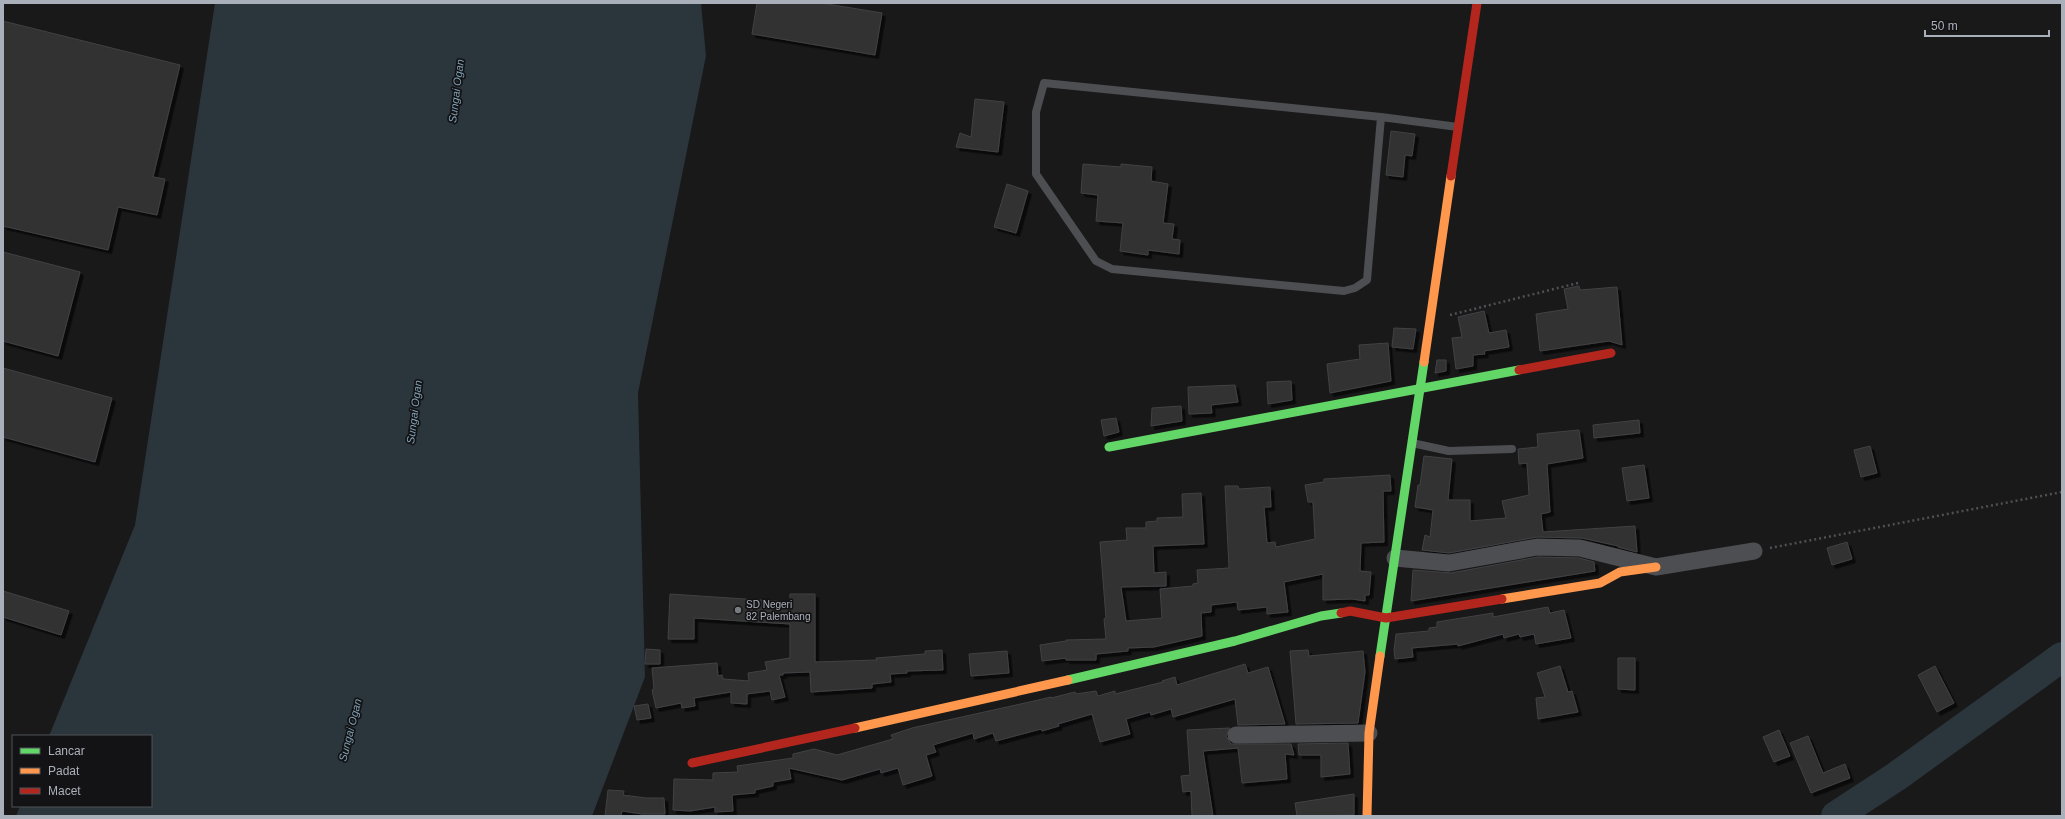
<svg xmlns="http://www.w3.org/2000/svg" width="2065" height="819" font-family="Arial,sans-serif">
<defs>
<filter id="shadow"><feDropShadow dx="3.5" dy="3.5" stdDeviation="0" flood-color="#0009"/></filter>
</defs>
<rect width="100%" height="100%" fill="#191919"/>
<polygon fill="#2b353c" points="215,3 701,3 706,56 638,393 645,677 592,816 16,816 20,806 151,806 151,736 49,736 135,525"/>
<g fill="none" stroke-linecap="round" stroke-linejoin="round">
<polyline stroke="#2b353c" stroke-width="30" points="1836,816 1897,776 2062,657"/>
</g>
<g fill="#313131" stroke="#414245" filter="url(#shadow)">
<polygon points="757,3 821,3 882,13 875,55 752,34"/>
<polygon points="3,21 180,65 153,177 165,179 157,215 118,207 108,250 3,226"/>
<polygon points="975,99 1004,102 998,152 956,147 960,133 971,137"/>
<polygon points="1391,131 1415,134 1412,156 1405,155 1403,177 1386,175"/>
<polygon points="1083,164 1121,167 1121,164 1152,167 1151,181 1168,184 1163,223 1174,224 1172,239 1180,240 1179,254 1148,250 1148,255 1120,251 1123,223 1096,221 1098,195 1081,193"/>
<polygon points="1007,184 1028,191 1016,233 994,227"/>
<polygon points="3,252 80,272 58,356 3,341"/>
<polygon points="1579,286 1580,290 1617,287 1622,345 1609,341 1540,351 1536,314 1568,309 1564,289"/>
<polygon points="1484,311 1489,333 1506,330 1509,347 1484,351 1485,354 1473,355 1473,366 1456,369 1452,338 1462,337 1458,317"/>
<polygon points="1394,328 1416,329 1413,349 1392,347"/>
<polygon points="1388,343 1391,381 1330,393 1327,364 1360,359 1359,345"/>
<polygon points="1437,360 1446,360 1446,371 1435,373"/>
<polygon points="3,368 112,398 95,462 3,437"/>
<polygon points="1291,381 1292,400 1268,404 1267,382"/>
<polygon points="1235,385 1238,402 1211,405 1212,413 1189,414 1188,387"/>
<polygon points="1181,406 1182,421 1151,426 1152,408"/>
<polygon points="1116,418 1119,432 1104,436 1101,420"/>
<polygon points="1639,420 1640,433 1594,438 1593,425"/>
<polygon points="1579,430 1583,458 1547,464 1550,512 1541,514 1543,532 1635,526 1637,552 1618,547 1618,546 1582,538 1537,537 1449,553 1422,550 1425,535 1430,537 1433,510 1415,507 1418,485 1420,485 1424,456 1452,459 1448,500 1470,500 1470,521 1506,518 1502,501 1529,495 1527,463 1519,464 1518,449 1538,447 1537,434"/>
<polygon points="1870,446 1877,473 1861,477 1854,450"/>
<polygon points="1644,465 1649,498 1627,501 1622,468"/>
<polygon points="1390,475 1391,491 1383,491 1384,542 1361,543 1360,571 1371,572 1369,595 1365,595 1365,601 1352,599 1323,600 1323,574 1284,582 1288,612 1267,614 1267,607 1238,610 1237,602 1211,605 1211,612 1201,613 1202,636 1154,647 1128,648 1128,651 1096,654 1096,660 1066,660 1066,658 1042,661 1040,645 1066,641 1066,640 1106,639 1104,619 1106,618 1100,542 1127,540 1126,528 1146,528 1146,522 1157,521 1157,518 1183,517 1182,494 1201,493 1204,544 1153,546 1154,573 1166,572 1166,586 1121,587 1126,621 1162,618 1160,589 1193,586 1193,584 1198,583 1197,570 1229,568 1225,486 1238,486 1239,489 1270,487 1271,507 1264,507 1267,543 1275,542 1276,547 1315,539 1313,502 1308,502 1305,485 1324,482 1324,479"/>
<polygon points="1847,542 1852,559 1832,565 1827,548"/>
<polygon points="1538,557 1579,558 1594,562 1595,571 1411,601 1413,570 1451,573"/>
<polygon points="3,591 69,611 61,635 3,617"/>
<polygon points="670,594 790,602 790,594 815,594 815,662 877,660 876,658 925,654 925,651 942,650 943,670 907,671 907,673 890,674 891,682 872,684 872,688 811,692 810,672 783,673 783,675 779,675 785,697 772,700 770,691 747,694 747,704 731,703 731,692 694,698 695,706 682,708 681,703 656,708 652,690 654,689 652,668 717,663 718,676 722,675 723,679 749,681 748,673 767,670 765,662 790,658 790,624 694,618 694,639 668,639"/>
<polygon points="1548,607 1550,613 1564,610 1571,638 1536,644 1534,634 1520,637 1519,634 1504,638 1503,634 1458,646 1458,644 1412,648 1413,657 1395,659 1394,650 1396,634 1429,631 1429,628 1437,627 1437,622 1493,613 1493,617"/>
<polygon points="646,649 660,650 660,664 645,664"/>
<polygon points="1308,650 1309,656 1363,651 1365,672 1358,723 1296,724 1290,651"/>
<polygon points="1007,651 1009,673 971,676 969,654"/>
<polygon points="1618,658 1635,658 1635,690 1618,689"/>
<polygon points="1245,664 1248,673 1268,667 1285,724 1238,725 1235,699 1173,717 1171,709 1151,715 1150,712 1126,719 1130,734 1100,742 1092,714 1058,724 1059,726 1042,731 1041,729 996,741 993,733 974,739 973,733 933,745 936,752 926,755 932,776 903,785 898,768 881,773 880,769 842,780 789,768 791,779 773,782 773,786 755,790 755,793 732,795 733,811 715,812 715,807 690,811 673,810 674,779 713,780 713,773 738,772 737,766 793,758 793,754 814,749 837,755 893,739 891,735 912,728 1034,701 1051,697 1051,698 1075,692 1076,694 1096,691 1098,696 1115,691 1115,694 1163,682 1162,681 1175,677 1177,685"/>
<polygon points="1560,666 1568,692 1572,691 1578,712 1538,719 1536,698 1545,697 1537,673"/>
<polygon points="1935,666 1954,703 1937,712 1918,675"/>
<polygon points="648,704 651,718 637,720 634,706"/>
<polygon points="1230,728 1226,736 1231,744 1291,744 1294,755 1285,754 1287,779 1242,783 1238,748 1203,751 1213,816 1192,816 1191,791 1183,792 1181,776 1190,775 1187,730"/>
<polygon points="1779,730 1790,756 1774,762 1763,737"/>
<polygon points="1808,736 1823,773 1845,764 1850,778 1811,793 1790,743"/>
<polygon points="1348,743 1350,774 1321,777 1321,755 1299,755 1298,744"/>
<polygon points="608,790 624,791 623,795 646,798 664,798 665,814 642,814 622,811 621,816 605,816"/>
<polygon points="1354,794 1354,815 1297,816 1295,803"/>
</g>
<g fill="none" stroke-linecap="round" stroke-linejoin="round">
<g stroke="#4f5054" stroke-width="2.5" stroke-dasharray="2 3" stroke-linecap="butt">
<polyline points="1450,315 1578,283"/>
<polyline points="1770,548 2062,492"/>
</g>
<g stroke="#4d4e52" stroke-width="8">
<polyline points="1381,117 1367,280 1355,288 1344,291 1112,269 1096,261 1036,174 1036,112 1044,83 1381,117 1458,127"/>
<polyline points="1412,443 1449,451 1512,449"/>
</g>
<g stroke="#4d4e52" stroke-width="17">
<polyline points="1395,558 1449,563 1537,547 1580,548 1656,567 1754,551"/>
<polyline points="1236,735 1369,733"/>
</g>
<g stroke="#63d668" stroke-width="9">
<polyline points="1109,447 1519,370"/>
<polyline points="1380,656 1424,362"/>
<polyline points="1068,680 1235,641 1321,616 1341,613"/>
</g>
<g stroke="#ff974d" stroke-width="9">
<polyline points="1424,362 1451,176"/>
<polyline points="1502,599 1600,583 1620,572 1656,567"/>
<polyline points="855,728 1068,680"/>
<polyline points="1367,816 1369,733 1380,656"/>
</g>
<g stroke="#b3261e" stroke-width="9">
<polyline points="1451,176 1477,3"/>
<polyline points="1519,370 1611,353"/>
<polyline points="1341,613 1350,611 1386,618 1502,599"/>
<polyline points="692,763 855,728"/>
</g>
</g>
<circle fill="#777b82" stroke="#131315" stroke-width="1.5" cx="738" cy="610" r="4"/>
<g text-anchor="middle" stroke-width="3.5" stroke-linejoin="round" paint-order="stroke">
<g font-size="10" fill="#aab0ba" stroke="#131315" text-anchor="start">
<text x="746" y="608">SD Negeri<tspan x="746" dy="12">82 Palembang</tspan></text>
</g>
<g font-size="11" font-style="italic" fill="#80a1b6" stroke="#131315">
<text transform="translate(456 91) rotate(-83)" y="4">Sungai Ogan</text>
<text transform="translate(414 412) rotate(-83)" y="4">Sungai Ogan</text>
<text transform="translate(350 730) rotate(-76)" y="4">Sungai Ogan</text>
</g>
</g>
<rect width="2065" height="819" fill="none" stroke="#aab0ba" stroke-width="8"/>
<rect x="12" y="735" width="140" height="72" fill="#131315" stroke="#4f5257"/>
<rect x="20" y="748" width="20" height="6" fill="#63d668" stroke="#4f5257"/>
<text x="48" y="755" font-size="12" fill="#aab0ba">Lancar</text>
<rect x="20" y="768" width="20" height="6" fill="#ff974d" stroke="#4f5257"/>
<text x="48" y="775" font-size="12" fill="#aab0ba">Padat</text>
<rect x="20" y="788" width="20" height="6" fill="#b3261e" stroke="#4f5257"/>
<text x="48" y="795" font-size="12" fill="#aab0ba">Macet</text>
<path d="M1925 30v6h124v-6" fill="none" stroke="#aab0ba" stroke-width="2"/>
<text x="1931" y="30" font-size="12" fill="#aab0ba" stroke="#131315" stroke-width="3" paint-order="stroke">50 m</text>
</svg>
